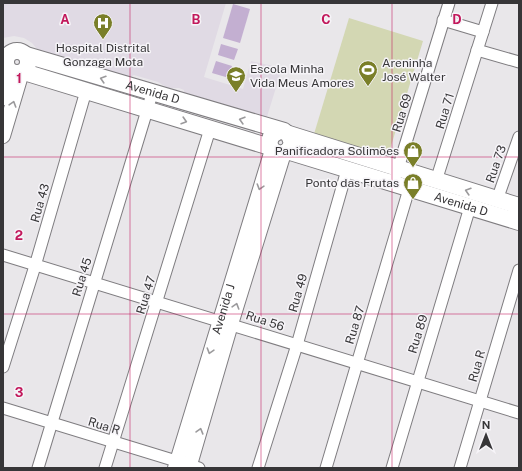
<svg xmlns="http://www.w3.org/2000/svg" width="522" height="471" font-family="'Public Sans',sans-serif">
<rect width="100%" height="100%" fill="#e9e7ea"/>
<polygon fill="#e0dae4" points="3,3 226,3 204,77 243,89 251,61 282,68 266,120 184,94 184,90 179,88 168,88 158,82 134,75 128,78 37,49 32,43 24,38 14,36 3,38"/>
<polygon fill="#d3d7b3" points="349,18 423,41 388,156 314,134"/>
<g fill="#c3afd1">
<polygon points="233,4 250,9 240,43 223,38"/>
<polygon points="221,44 238,49 234,60 218,55"/>
<polygon points="216,61 232,66 229,78 212,73"/>
</g>
<g fill="none" stroke-linecap="round" stroke-linejoin="round">
<g stroke="#7f7d80" stroke-width="13">
<g id="minor">
<polyline points="443,20 483,32"/>
<polyline points="477,50 519,62"/>
<polyline points="396,175 449,3"/>
<polyline points="436,181 492,3"/>
<polyline points="497,200 519,137"/>
<polyline points="3,255 519,413"/>
<polyline points="3,367 35,266 86,91"/>
<polyline points="3,408 199,468"/>
<polyline points="38,468 152,94"/>
<polyline points="105,468 210,129"/>
<polyline points="258,468 297,345 347,170"/>
<polyline points="326,468 409,189"/>
<polyline points="392,468 470,207"/>
<polyline points="460,468 519,270"/>
</g>
</g>
<g stroke="#7f7d80" stroke-width="16">
<g id="tertiary">
<polyline points="3,98 11,72"/>
<polyline points="3,136 22,72"/>
<path id="s1" d="M175 468 272 150"/>
<polyline points="189,468 231,324 284,153"/>
</g>
</g>
<g stroke="#7f7d80" stroke-width="18">
<g id="secondary">
<circle cx="17" cy="62" r="11"/>
<path id="s2" d="M26 55 284 131 289 135 292 143 289 150 282 154 274 152 269 145 271 136 279 131"/>
<polyline points="24,72 270,147"/>
<polyline points="289,134 519,206"/>
<path id="s3" d="M287 151 519 222"/>
</g>
</g>
<use href="#minor" stroke="#fff" stroke-width="11"/>
<use href="#tertiary" stroke="#fff" stroke-width="14"/>
<use href="#secondary" stroke="#fff" stroke-width="16"/>
</g>
<defs><path id="oneway-chevron" d="M-2-3.5L2.5 0L-2 3.5" fill="none" stroke-width="1.6" stroke-linecap="round" stroke-linejoin="round"/></defs>
<g stroke="#9b9a9c">
<use href="#oneway-chevron" transform="translate(103 79) rotate(-163)"/>
<use href="#oneway-chevron" transform="translate(13 104) rotate(-73)"/>
<use href="#oneway-chevron" transform="translate(242 120) rotate(-164)"/>
<use href="#oneway-chevron" transform="translate(184 121) rotate(17)"/>
<use href="#oneway-chevron" transform="translate(260 187) rotate(107)"/>
<use href="#oneway-chevron" transform="translate(468 191) rotate(-163)"/>
<use href="#oneway-chevron" transform="translate(236 306) rotate(-73)"/>
<use href="#oneway-chevron" transform="translate(210 351) rotate(107)"/>
<use href="#oneway-chevron" transform="translate(200 431) rotate(-74)"/>
</g>
<path fill="none" stroke="#c2185b" stroke-width="1" stroke-opacity="0.55" d="M130 3V468M261 3V468M392 3V468M3 157H519M3 314H519"/>
<defs>
<g id="hospital-pin" transform="scale(1)"><path d="M0 17L-7.5 6A9.5 9.5 0 1 1 7.5 6Z" fill="#7a7f29" stroke="#f6f4f8"/><path d="M-5-5h3v3.5h4V-5h3V5h-3V1.5h-4V5h-3Z" fill="#fff"/></g>
<g id="stadium-pin" transform="scale(1)"><path d="M0 17L-7.5 6A9.5 9.5 0 1 1 7.5 6Z" fill="#7a7f29" stroke="#f6f4f8"/><path d="M0-5a6.5 5 0 1 0 0 10a6.5 5 0 1 0 0-10ZM-3.5-1.8h7v3.6h-7Z" fill="#fff"/></g>
<g id="school-pin" transform="scale(1)"><path d="M0 17L-7.5 6A9.5 9.5 0 1 1 7.5 6Z" fill="#7a7f29" stroke="#f6f4f8"/><path d="M0-5L7-2L0 1L-7-2ZM-4 1L0 2.5L4 1V4Q0 6-4 4Z" fill="#fff"/></g>
<g id="shop-pin" transform="scale(1)"><path d="M0 17L-7.5 6A9.5 9.5 0 1 1 7.5 6Z" fill="#7a7f29" stroke="#f6f4f8"/><path d="M-5-2.5h2.3a2.7 3.5 0 0 1 5.4 0H5L5.5 6h-11ZM-1.5-2.5h3a1.5 2.3 0 0 0-3 0Z" fill="#fff"/></g>
</defs>
<g fill-rule="evenodd">
<use href="#hospital-pin" x="103" y="23"/>
<use href="#stadium-pin" x="368" y="70"/>
<use href="#school-pin" x="236" y="76"/>
<use href="#shop-pin" x="413" y="151"/>
<use href="#shop-pin" x="413" y="183"/>
</g>
<g text-anchor="middle" stroke-width="3" stroke-linejoin="round" paint-order="stroke">
<g font-size="12" fill="#373638" stroke="#f6f4f8" text-anchor="start">
<text x="103" y="52" text-anchor="middle">Hospital Distrital<tspan x="103" dy="14">Gonzaga Mota</tspan></text>
<text x="382" y="67">Areninha<tspan x="382" dy="14">José Walter</tspan></text>
<text x="250" y="73">Escola Minha<tspan x="250" dy="14">Vida Meus Amores</tspan></text>
<text x="399" y="155" text-anchor="end">Panificadora Solimões</text>
<text x="399" y="187" text-anchor="end">Ponto das Frutas</text>
</g>
<g font-size="12" fill="#373638" stroke="#f6f4f8">
<text dy="4" stroke="none"><textPath href="#s2" startOffset="132">Avenida D</textPath></text>
<text transform="translate(445 111) rotate(-73)" y="4">Rua 71</text>
<text transform="translate(402 113) rotate(-73)" y="4">Rua 69</text>
<text transform="translate(496 164) rotate(-71)" y="4">Rua 73</text>
<text transform="translate(40 203) rotate(-74)" y="4">Rua 43</text>
<text dy="4" stroke="none"><textPath href="#s3" startOffset="182">Avenida D</textPath></text>
<text transform="translate(82 277) rotate(-73)" y="4">Rua 45</text>
<text transform="translate(298 293) rotate(-74)" y="4">Rua 49</text>
<text transform="translate(146 295) rotate(-73)" y="4">Rua 47</text>
<text dy="4" stroke="none"><textPath href="#s1" startOffset="166">Avenida J</textPath></text>
<text transform="translate(265 321) rotate(18)" y="4">Rua 56</text>
<text transform="translate(355 325) rotate(-73)" y="4">Rua 87</text>
<text transform="translate(418 334) rotate(-73)" y="4">Rua 89</text>
<text transform="translate(477 366) rotate(-74)" y="4">Rua R</text>
<text transform="translate(104 426) rotate(17)" y="4">Rua R</text>
</g>
</g>
<g font-size="13" text-anchor="middle" font-weight="bold" fill="#c2185b" stroke="#f6f4f8" stroke-width="3" stroke-linejoin="round" paint-order="stroke">
<text x="65" y="24">A</text>
<text x="196" y="24">B</text>
<text x="326" y="24">C</text>
<text x="457" y="24">D</text>
<text x="19" y="83">1</text>
<text x="19" y="240">2</text>
<text x="19" y="397">3</text>
</g>
<rect width="522" height="471" fill="none" stroke="#373638" stroke-width="8"/>
<g transform="translate(486 435)" stroke="#f6f4f8" stroke-width="3" paint-order="stroke">
<path d="M0-3L7 15L0 10L-7 15Z" fill="#373638"/>
<text y="-6" font-size="11" font-weight="bold" text-anchor="middle" fill="#373638">N</text>
</g>
</svg>
